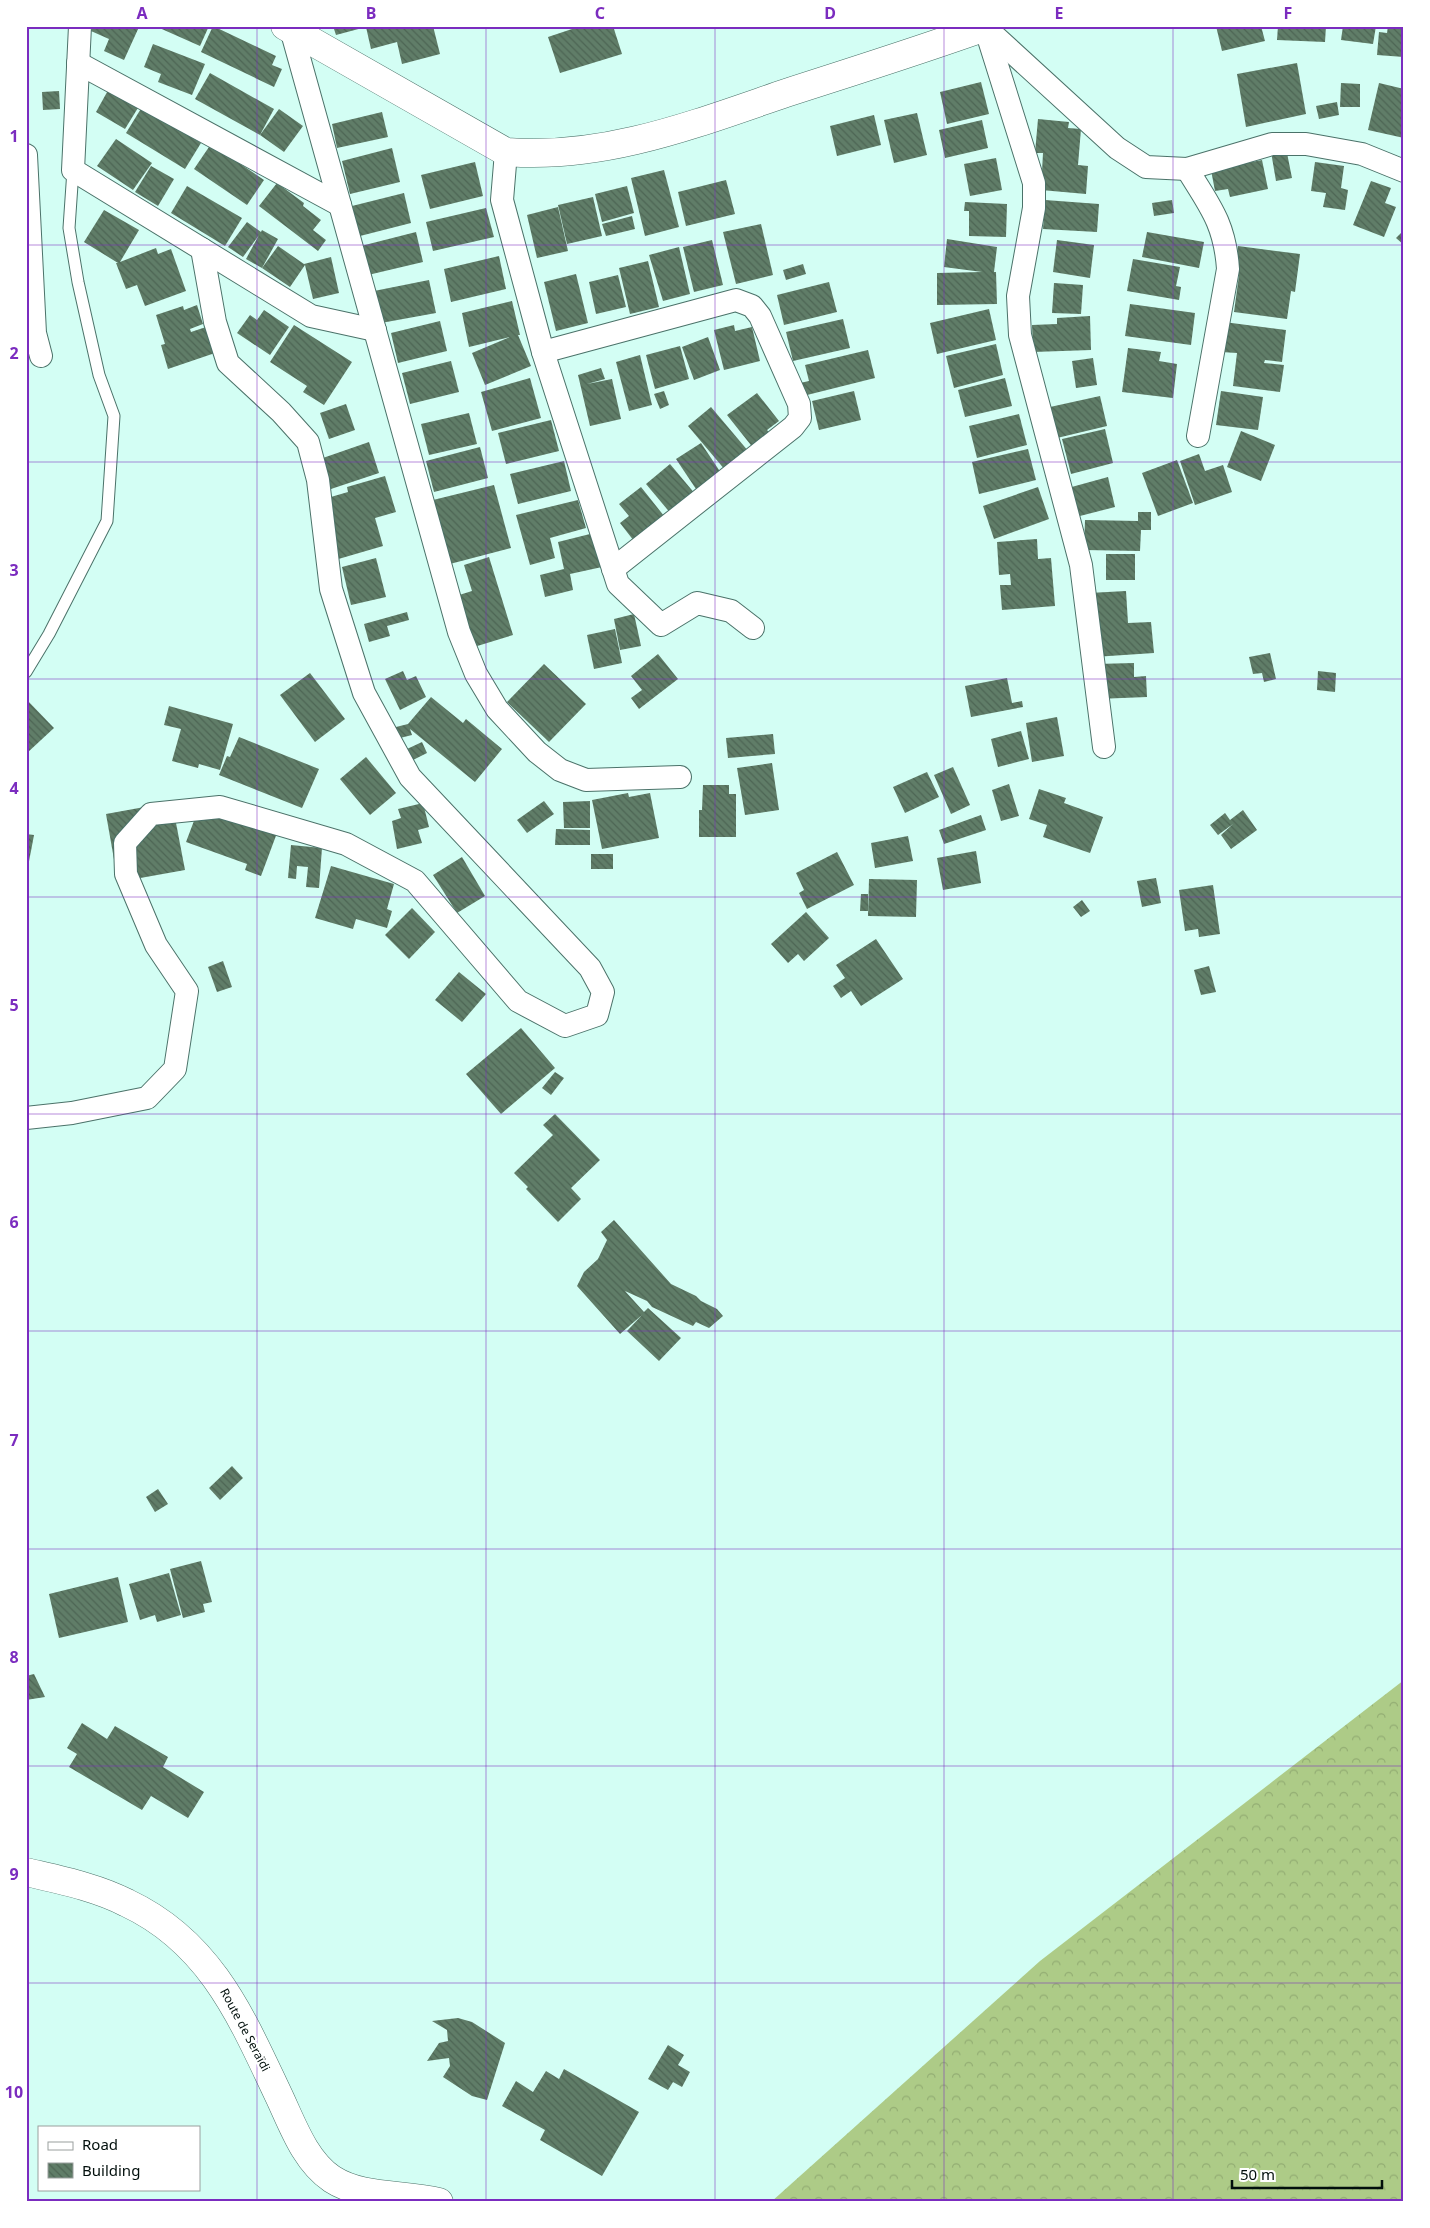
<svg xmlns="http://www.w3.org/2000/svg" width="1430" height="2228" font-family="'Noto Sans',sans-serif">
<defs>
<pattern id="forest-crowns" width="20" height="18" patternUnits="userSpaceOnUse" patternTransform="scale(1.25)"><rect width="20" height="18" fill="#adcb87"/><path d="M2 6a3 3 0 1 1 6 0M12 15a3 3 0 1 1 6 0" fill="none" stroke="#93ad73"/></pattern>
<pattern id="building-back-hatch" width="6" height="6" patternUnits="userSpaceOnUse" patternTransform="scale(1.25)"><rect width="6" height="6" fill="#607d68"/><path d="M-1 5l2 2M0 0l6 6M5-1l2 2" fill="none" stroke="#4d6554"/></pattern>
</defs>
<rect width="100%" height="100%" fill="#d3fef4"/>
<polygon fill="url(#forest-crowns)" points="1404,1680 1404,2202 771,2202 1040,1961"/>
<g fill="url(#building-back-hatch)">
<polygon points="93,26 139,27 124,60 104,51 109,39 91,31"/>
<polygon points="155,26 209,26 200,46"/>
<polygon points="213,26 276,56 272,65 282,69 274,87 201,52"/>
<polygon points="333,26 433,26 440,54 402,64 397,42 371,49 366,27 336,35"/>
<polygon points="581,26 613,26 622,54 560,73 548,37"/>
<polygon points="1216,26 1261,26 1265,41 1222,51"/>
<polygon points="1278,26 1326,26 1325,42 1277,40"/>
<polygon points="1343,26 1376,26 1373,44 1341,40"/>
<polygon points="1388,26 1404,26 1404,57 1377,55 1379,32 1387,33"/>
<polygon points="153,44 205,64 192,95 158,82 161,74 144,67"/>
<polygon points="1297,63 1306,114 1246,127 1237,74"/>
<polygon points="210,73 274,109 260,135 195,99"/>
<polygon points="981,82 989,114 947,124 940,92"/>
<polygon points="1341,83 1360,84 1360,107 1340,107"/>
<polygon points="1379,83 1404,89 1404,138 1368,130"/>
<polygon points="111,85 141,103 125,129 96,112"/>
<polygon points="59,91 60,109 43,110 42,92"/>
<polygon points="1337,102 1339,115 1319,119 1316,106"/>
<polygon points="142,107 201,143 185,169 126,133"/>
<polygon points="279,109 303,126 284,152 260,135"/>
<polygon points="382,112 388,137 337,148 332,124"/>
<polygon points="917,113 927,155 894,163 884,120"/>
<polygon points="874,115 881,145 837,156 830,126"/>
<polygon points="1038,119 1069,122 1068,128 1081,129 1078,165 1088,166 1086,194 1041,190 1043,153 1035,153"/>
<polygon points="982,120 988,148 945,158 939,130"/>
<polygon points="116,139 152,163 133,190 97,166"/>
<polygon points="1285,143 1292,178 1276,181 1270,146"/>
<polygon points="211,144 264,180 247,205 194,169"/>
<polygon points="392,148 400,182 350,194 342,161"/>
<polygon points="996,158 1002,190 970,196 964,164"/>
<polygon points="1262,160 1268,189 1230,197 1228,189 1215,191 1211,170"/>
<polygon points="475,162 483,196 430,209 421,175"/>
<polygon points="1315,162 1344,166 1341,188 1348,190 1345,210 1323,207 1326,193 1311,191"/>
<polygon points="151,166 174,179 158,206 135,192"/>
<polygon points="664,170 679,227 645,236 631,178"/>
<polygon points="726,180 735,214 686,226 678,192"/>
<polygon points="1371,181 1391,188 1385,203 1396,207 1384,237 1353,225"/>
<polygon points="277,183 304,203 303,206 321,220 313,230 326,240 318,251 259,206"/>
<polygon points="187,186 242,218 225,246 171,213"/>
<polygon points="627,186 634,213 602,222 595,194"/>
<polygon points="404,193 411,223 360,236 352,206"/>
<polygon points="593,197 602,236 567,244 558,205"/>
<polygon points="1045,200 1099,204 1097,232 1043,229"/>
<polygon points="1172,200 1174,213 1154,216 1152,203"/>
<polygon points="965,202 1007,204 1006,237 969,236 969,211 964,211"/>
<polygon points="558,207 568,251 537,258 527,215"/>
<polygon points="486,208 494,237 433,251 426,222"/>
<polygon points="104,210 139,230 120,262 156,248 158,254 171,249 186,291 145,306 137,285 126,289 116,263 118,263 84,242"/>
<polygon points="632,216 635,229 606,236 602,224"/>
<polygon points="247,222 261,232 262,230 278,239 262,268 246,259 259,235 243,257 228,247"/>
<polygon points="761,224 773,275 736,284 723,232"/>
<polygon points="1404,230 1404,245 1396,238"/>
<polygon points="416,232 423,262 368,275 361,246"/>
<polygon points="1147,232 1204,242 1199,268 1142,257"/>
<polygon points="947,239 997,247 994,272 996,272 997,304 937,305 937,273 982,272 944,267"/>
<polygon points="712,240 723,285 694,292 683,247"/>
<polygon points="1057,240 1094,245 1090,278 1053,272"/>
<polygon points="278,246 304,264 331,257 339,293 313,299 305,265 290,287 262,268"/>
<polygon points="1238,246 1300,254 1295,292 1291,291 1287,319 1234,312 1239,275 1234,274"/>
<polygon points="679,247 690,294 663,301 649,255"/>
<polygon points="499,256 506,289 451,302 444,269"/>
<polygon points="1133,259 1180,267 1176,286 1181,287 1179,300 1127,291"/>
<polygon points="648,261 659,307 630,314 619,268"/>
<polygon points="803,264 806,274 786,280 783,270"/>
<polygon points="576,274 588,323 556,331 544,282"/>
<polygon points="618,275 626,307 596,314 589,282"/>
<polygon points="429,280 436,313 381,323 374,291"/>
<polygon points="829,282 837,312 784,325 777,295"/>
<polygon points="1054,283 1083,285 1081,314 1052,313"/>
<polygon points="512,301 520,335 518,335 531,366 485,385 472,353 510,337 469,347 462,313"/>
<polygon points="1130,304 1195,313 1191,345 1125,336"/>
<polygon points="197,305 203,324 190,329 191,332 206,327 215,353 168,369 161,345 165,344 156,315 183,306 184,310"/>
<polygon points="989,309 996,340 937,354 930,323"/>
<polygon points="264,310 289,327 270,355 237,333 250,315 257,320"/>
<polygon points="1090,316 1091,350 1033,352 1032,325 1057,324 1057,318"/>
<polygon points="843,319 850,348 793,361 786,332"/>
<polygon points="440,321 447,351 398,363 391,333"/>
<polygon points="1224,322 1286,330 1282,362 1265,360 1264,363 1284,365 1280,392 1233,386 1237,353 1221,352"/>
<polygon points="294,325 352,362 324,405 303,392 307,386 270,362"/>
<polygon points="734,325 735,331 752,327 760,361 724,370 714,330"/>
<polygon points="708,337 720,370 694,380 682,347"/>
<polygon points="996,344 1003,375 954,388 946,356"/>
<polygon points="680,346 689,379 655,389 646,355"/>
<polygon points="1128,348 1161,352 1159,361 1177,364 1173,398 1122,392"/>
<polygon points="868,350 875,378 803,396 800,383 809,381 805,365"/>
<polygon points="640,355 652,405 629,411 616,362"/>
<polygon points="1093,358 1097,385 1076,388 1072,361"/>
<polygon points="451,361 459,392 410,404 402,373"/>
<polygon points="601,368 605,379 587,384 612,379 621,419 590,426 578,375"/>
<polygon points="530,378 541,418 492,431 481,392"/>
<polygon points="1005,378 1012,406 965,417 958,390"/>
<polygon points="664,391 669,405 660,409 654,394"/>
<polygon points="854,391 861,420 819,430 812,401"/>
<polygon points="1221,391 1263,397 1258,430 1216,425"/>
<polygon points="757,393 779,421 767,430 772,436 754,449 727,415"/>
<polygon points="1100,396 1107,426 1057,438 1050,407"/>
<polygon points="346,404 355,430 329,439 320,413"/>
<polygon points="711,407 749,452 726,471 688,426"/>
<polygon points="469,413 477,444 429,455 421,424"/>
<polygon points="1019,414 1027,445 977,458 969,426"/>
<polygon points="551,420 559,451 506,464 498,433"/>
<polygon points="1105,429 1113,463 1071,474 1062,439"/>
<polygon points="1241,431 1275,445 1261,481 1227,467"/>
<polygon points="369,442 379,473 331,489 320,459"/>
<polygon points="701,443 725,479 700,495 676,459"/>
<polygon points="480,447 488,478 434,492 426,461"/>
<polygon points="1028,449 1036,480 979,494 972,462"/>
<polygon points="1199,454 1205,471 1223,465 1232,492 1195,505 1180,461"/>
<polygon points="1177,460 1193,503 1158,516 1142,473"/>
<polygon points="564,461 571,491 518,504 510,474"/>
<polygon points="670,464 696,495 672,515 646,484"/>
<polygon points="385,476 396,512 375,518 383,546 335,560 317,501 348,492 347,487"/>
<polygon points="1108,477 1115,507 1076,517 1068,488"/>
<polygon points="494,485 511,548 446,565 433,500"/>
<polygon points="641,487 672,526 641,550 620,523 629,516 619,504"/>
<polygon points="1038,487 1049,519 994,539 983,506"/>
<polygon points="578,500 586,528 550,538 555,558 530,565 516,515"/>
<polygon points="1138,512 1151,512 1151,530 1141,530 1140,551 1084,550 1085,520 1138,521"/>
<polygon points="594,533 602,567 570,574 573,590 545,597 540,575 564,569 558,542"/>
<polygon points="1037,539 1038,559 1051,558 1055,606 1002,610 1000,585 1011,585 1010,574 999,575 997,542"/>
<rect x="1106" y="554" width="29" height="26"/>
<polygon points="489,557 513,635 474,647 456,596 472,591 464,565"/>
<polygon points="376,558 386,597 351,605 342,567"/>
<polygon points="1126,591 1128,623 1151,622 1154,653 1094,657 1089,593"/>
<polygon points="407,612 409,620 387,626 390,636 369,642 364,624"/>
<polygon points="634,614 641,646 620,650 614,619"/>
<polygon points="615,629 622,663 594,669 587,635"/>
<polygon points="1270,653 1276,679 1264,682 1262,673 1253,674 1249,657"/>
<polygon points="658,654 678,679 639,709 631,698 642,690 631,676"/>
<polygon points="1134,663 1134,677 1146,676 1147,697 1097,699 1096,664"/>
<polygon points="544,664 586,704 549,742 507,702"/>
<polygon points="403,671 407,680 416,676 426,697 400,710 385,679"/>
<polygon points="1318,671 1336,673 1335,692 1317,690"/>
<polygon points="310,673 345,719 315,742 280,695"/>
<polygon points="1007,678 1012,703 1022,701 1023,707 971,717 965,686"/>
<polygon points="431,697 463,723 466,719 502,749 475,782 410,729 412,735 396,739 392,728 408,724"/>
<polygon points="26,699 54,728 27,753 26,752"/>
<polygon points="169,706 233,724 220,770 199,764 198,768 172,761 181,729 164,725"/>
<polygon points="1057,717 1064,756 1032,762 1026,723"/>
<polygon points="1021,731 1029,759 998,767 991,739"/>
<polygon points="773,734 775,754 728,758 726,738"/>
<polygon points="239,737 319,769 302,808 219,775 227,756 230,757"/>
<polygon points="422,742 427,753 413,760 407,749"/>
<polygon points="366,757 396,793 370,815 340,779"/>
<polygon points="772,763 779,810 745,815 737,768"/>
<polygon points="953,767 970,805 951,814 934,775"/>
<polygon points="927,772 939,797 905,813 893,787"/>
<polygon points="1009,784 1019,816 1001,821 992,790"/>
<polygon points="703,785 729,785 729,794 736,794 736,837 699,837 699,810 702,810"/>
<polygon points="1039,789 1066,798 1064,803 1103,817 1090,853 1043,837 1047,825 1029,819"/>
<polygon points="628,793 629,797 650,793 659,838 602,849 592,800"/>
<polygon points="544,801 554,814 527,833 517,820"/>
<polygon points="590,801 590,828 564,828 563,802"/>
<polygon points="172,802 185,870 118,882 106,814"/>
<polygon points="423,803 429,827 418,830 422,843 397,849 392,821 401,818 398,809"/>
<polygon points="200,805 277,833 261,876 245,870 247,864 186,842"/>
<polygon points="1243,810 1257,830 1231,849 1221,835 1233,824 1218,835 1210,825 1225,813 1230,820"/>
<polygon points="981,815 986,830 944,844 939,830"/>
<polygon points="556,829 590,830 590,845 555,845"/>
<polygon points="26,834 34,835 27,872 26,872"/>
<polygon points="908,836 913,861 875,868 871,843"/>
<polygon points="291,845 322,848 319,888 306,887 308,867 297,866 296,879 288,878"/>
<polygon points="976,851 981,883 943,890 937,858"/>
<polygon points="837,852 854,885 807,909 799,893 804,890 796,873"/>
<rect x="591" y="854" width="22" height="15"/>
<polygon points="462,857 485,896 457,913 433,875"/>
<polygon points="331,866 394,884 387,909 392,911 387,928 356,919 353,929 315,918"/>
<polygon points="1156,878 1161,903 1142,907 1137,881"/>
<polygon points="869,879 917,880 916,917 868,916"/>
<polygon points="1213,885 1220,934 1199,937 1198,929 1185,931 1179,890"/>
<polygon points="861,894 868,894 868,911 860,911"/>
<polygon points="1082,900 1090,911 1081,917 1073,907"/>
<polygon points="412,908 435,932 409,959 385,935"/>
<polygon points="806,912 829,938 804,961 798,954 788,963 771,944"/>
<polygon points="876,939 903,979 861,1006 851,991 841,998 833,986 845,978 836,965"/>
<polygon points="223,961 232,987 217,992 208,967"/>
<polygon points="1209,966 1216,992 1201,995 1194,970"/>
<polygon points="459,972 486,994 462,1022 435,1000"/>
<polygon points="521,1028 555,1068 501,1114 466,1074"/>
<polygon points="555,1072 564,1078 551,1095 542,1088"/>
<polygon points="555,1114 600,1160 571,1188 581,1199 558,1222 526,1189 528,1187 514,1173 553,1135 543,1125"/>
<polygon points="614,1220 671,1284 696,1296 701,1301 717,1309 723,1316 709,1328 696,1322 693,1326 652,1307 647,1301 625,1291 644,1312 648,1308 681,1338 659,1361 627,1331 642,1315 620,1334 577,1286 584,1272 598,1259 607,1240 601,1232"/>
<polygon points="232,1466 243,1478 220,1500 209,1488"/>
<polygon points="158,1489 168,1504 155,1512 146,1497"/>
<polygon points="201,1561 212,1602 203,1604 205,1612 183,1618 170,1569"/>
<polygon points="169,1573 181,1615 157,1622 155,1615 140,1620 129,1584"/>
<polygon points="118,1577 128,1622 59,1638 49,1594"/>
<polygon points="34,1674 45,1697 26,1700 26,1676"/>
<polygon points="82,1723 107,1739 115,1726 168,1757 163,1767 204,1792 188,1818 151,1796 142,1810 69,1767 77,1754 67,1748"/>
<polygon points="458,2018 472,2022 505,2043 487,2100 472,2096 443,2077 450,2066 449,2058 427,2061 439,2043 448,2041 447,2030 432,2021"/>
<polygon points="668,2045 684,2055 678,2065 690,2072 682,2087 673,2082 668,2090 648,2079"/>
<polygon points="564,2069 639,2112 602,2176 540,2140 545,2130 502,2106 516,2081 533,2092 546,2071 559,2079"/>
</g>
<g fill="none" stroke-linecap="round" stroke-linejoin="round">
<g stroke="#4b7269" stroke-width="13">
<polyline id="lane" points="26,672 49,634 107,521 114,416 99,375 78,282 69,228 73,170"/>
</g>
<g stroke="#4b7269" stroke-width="24">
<g id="street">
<polyline points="80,26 73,170 311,316 375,330"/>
<polyline points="985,27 1034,183 1034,208 1018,296 1020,335 1081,565 1104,747"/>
<polyline points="291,29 459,632 476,674 497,709 537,752 560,770 586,780 680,777"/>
<polyline points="987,29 1117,148 1146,167 1187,169 1272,144 1306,144 1362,154 1404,171"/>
<polyline points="78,63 340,205"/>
<polyline points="506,152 502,200 543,352 618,584 661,625 697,603 731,611 753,628"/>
<polyline points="26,155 35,333 41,356"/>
<path d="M1187 169C1210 206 1225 224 1228 269L1198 436"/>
<polyline points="543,352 736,300 752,306 760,316 799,404 800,418 793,427 613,569"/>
<polyline points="26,1118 72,1113 147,1098 175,1069 187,991 156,945 126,874 125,843 151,814 220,807 346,844 415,881 518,1001 565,1026 597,1015 603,992 590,968 410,777 364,693 331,589 318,480 308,442 281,412 228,363 215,322 202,249"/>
</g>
</g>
<g stroke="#4b7269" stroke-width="29">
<g id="secondary">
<path d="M285 26 506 152C604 160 695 124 786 93 854 71 921 50 988 26"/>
<path d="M26 1872C60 1880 96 1887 127 1903 210 1942 241 2016 278 2094 292 2123 304 2160 332 2179 363 2199 404 2193 439 2202"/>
</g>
</g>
<use href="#lane" stroke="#fff" stroke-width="11"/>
<use href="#street" stroke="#fff" stroke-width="22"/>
<use href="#secondary" stroke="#fff" stroke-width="28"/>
</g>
<path fill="none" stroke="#7b2cbf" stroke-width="1" stroke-opacity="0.55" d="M257 26V2202M486 26V2202M715 26V2202M944 26V2202M1173 26V2202M26 245H1404M26 462H1404M26 679H1404M26 897H1404M26 1114H1404M26 1331H1404M26 1549H1404M26 1766H1404M26 1983H1404"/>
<g text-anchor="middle" stroke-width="4.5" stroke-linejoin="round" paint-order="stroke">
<g font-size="12" fill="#020f0c" stroke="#fff">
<text transform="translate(245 2030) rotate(62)" y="4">Route de Seraïdi</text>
</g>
</g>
<rect width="1430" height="2228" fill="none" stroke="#ffffff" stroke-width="55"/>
<rect x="38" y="2126" width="162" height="65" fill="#ffffff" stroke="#9a9f9e"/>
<rect x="48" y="2142" width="25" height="8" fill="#ffffff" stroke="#9a9f9e"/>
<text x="82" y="2150" font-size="15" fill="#020f0c">Road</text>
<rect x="48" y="2163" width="25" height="15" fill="url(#building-back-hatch)" stroke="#9a9f9e"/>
<text x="82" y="2176" font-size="15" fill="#020f0c">Building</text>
<path d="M1232 2180v8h150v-8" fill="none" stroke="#020f0c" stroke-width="2.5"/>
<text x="1240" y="2180" font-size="15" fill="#020f0c" stroke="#ffffff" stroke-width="4" paint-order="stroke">50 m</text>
<rect x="28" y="28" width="1374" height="2172" fill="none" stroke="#7b2cbf" stroke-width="2"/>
<g font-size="16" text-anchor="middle" font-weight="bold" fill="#7b2cbf">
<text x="142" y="19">A</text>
<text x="371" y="19">B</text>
<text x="600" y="19">C</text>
<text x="830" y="19">D</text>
<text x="1059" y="19">E</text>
<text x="1288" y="19">F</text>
<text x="14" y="142">1</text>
<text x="14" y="359">2</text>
<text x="14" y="576">3</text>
<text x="14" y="794">4</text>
<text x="14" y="1011">5</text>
<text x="14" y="1228">6</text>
<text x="14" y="1446">7</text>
<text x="14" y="1663">8</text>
<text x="14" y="1880">9</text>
<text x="14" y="2098">10</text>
</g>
</svg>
